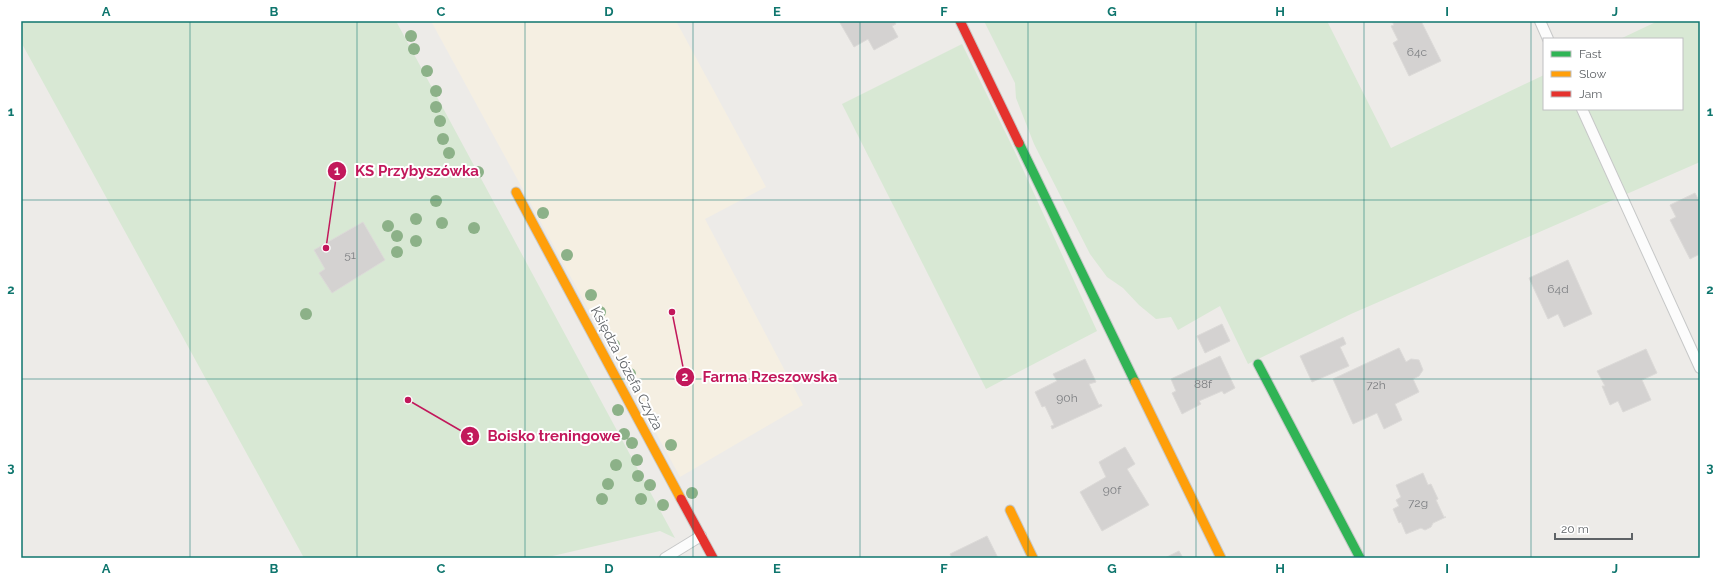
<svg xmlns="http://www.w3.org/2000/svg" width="1721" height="579" font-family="Raleway,sans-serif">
<rect width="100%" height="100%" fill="#edebe8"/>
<polygon fill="#f5efe2" points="431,21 676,21 766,187 705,219 803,405 680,477"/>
<g fill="#d8e8d4">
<polygon points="21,21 396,21 675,538 660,531 544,558 304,558 21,42"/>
<polygon points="984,21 1327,21 1391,148 1544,75 1544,109 1682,109 1682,39 1620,39 1658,21 1700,21 1700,162 1351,314 1248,364 1220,306 1178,330 1171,317 1156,319 1139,305 1123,288 1107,277 1090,254 1034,144 1016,98 1015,83"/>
<polygon points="962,44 1014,150 1097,331 986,389 842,104"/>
</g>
<g fill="#d4d2d1" stroke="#dcdad8">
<polygon points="839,21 894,21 896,24 892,26 898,37 874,50 868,39 854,47"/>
<polygon points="1392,21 1421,21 1441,61 1409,76 1393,43 1398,40 1391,26 1394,25"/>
<polygon points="1695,193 1700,203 1700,254 1690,259 1670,220 1676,217 1670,205"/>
<polygon points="363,222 385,260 332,293 319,273 325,269 314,250"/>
<polygon points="1568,260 1592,314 1564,327 1558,314 1548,319 1529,278"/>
<polygon points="1222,324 1230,341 1205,353 1197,336"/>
<polygon points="1343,337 1346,344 1340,347 1349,366 1312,382 1300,356"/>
<polygon points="1399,348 1406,362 1411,359 1419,360 1423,370 1419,376 1413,379 1419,392 1395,404 1402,420 1384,429 1377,413 1353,424 1333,379"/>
<polygon points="1646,349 1657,373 1642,380 1651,400 1623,412 1618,401 1610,405 1602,386 1605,386 1597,371"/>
<polygon points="1220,356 1235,388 1224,394 1222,391 1199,401 1201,404 1182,414 1172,393 1176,391 1171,379"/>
<polygon points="1085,359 1096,382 1089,384 1099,405 1101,404 1102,406 1052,429 1051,426 1054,425 1045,406 1042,407 1035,392 1057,381 1053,374"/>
<polygon points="1125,447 1135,464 1127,469 1149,505 1102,531 1080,492 1106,477 1099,462"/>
<polygon points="1423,473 1428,485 1431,484 1438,499 1436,500 1444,517 1446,517 1433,523 1431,527 1425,530 1421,528 1406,534 1401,522 1399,523 1393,509 1399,506 1396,500 1401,497 1396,485"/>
<polygon points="987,536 998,558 952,558 950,554"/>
<polygon points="1179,551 1183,558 1165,558"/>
</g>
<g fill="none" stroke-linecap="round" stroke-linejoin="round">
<g stroke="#c7c8c8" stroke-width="12">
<g id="lane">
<polyline points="1540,21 1548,39"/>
<polyline points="1582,109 1700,368"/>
<polyline points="665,558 701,536"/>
</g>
</g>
<g stroke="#c7c8c7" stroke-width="11">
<g id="fast">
<polyline points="1019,143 1135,382"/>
<polyline points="1258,364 1360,558"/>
</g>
</g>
<g stroke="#c7c8c7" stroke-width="11">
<g id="slow">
<polyline points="516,192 681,499"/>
<polyline points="1135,382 1221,558"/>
<polyline points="1010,510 1033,558"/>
</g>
</g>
<g stroke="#c7c8c7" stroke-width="11">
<g id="jam">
<polyline points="960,21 1019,143"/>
<polyline points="681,499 713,558"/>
</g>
</g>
<use href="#lane" stroke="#fcfcfc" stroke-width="10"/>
<use href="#fast" stroke="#30b455" stroke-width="9"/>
<use href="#slow" stroke="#ff9f0a" stroke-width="9"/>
<use href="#jam" stroke="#e5322d" stroke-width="9"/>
</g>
<g fill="#8cb188">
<circle cx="411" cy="36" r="6"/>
<circle cx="414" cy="49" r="6"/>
<circle cx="427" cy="71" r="6"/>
<circle cx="436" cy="91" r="6"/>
<circle cx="436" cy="107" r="6"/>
<circle cx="440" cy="121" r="6"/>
<circle cx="443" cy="139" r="6"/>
<circle cx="449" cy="153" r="6"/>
<circle cx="478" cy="172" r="6"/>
<circle cx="436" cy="201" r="6"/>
<circle cx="543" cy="213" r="6"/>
<circle cx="416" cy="219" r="6"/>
<circle cx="442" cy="223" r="6"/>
<circle cx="388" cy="226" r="6"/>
<circle cx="474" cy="228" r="6"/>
<circle cx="397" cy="236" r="6"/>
<circle cx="416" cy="241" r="6"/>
<circle cx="397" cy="252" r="6"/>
<circle cx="567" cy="255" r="6"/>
<circle cx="591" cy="295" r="6"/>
<circle cx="600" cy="312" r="6"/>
<circle cx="306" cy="314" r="6"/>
<circle cx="614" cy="345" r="6"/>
<circle cx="630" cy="374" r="6"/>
<circle cx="618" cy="410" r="6"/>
<circle cx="624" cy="434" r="6"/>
<circle cx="632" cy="443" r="6"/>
<circle cx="671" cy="445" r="6"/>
<circle cx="637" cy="460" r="6"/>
<circle cx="616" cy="465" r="6"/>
<circle cx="638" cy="476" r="6"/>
<circle cx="608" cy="484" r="6"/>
<circle cx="650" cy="485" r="6"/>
<circle cx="692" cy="493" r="6"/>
<circle cx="602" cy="499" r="6"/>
<circle cx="641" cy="499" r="6"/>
<circle cx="663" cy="505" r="6"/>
</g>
<path fill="none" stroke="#0f766e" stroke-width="1" stroke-opacity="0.55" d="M190 21V558M357 21V558M525 21V558M693 21V558M860 21V558M1028 21V558M1196 21V558M1364 21V558M1531 21V558M21 200H1700M21 379H1700"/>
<g text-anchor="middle" stroke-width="4" stroke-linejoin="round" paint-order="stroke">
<g font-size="12" fill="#7d7f82">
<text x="1417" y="56">64c</text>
<text x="350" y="259">51</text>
<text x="1558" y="293">64d</text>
<text x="1203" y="388">88f</text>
<text x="1376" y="389">72h</text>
<text x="1067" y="402">90h</text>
<text x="1112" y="494">90f</text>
<text x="1418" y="507">72g</text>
</g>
<g font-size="14" fill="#5e6266" stroke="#fff">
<text transform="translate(627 368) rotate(62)" y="5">Księdza Józefa Czyża</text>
</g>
</g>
<path fill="none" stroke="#c2185b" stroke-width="1.5" d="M326 248L337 171M672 312L685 377M408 400L470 436"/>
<g fill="#c2185b" stroke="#fff" stroke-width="1.5">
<circle cx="326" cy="248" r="4"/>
<circle cx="672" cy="312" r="4"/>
<circle cx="408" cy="400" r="4"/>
<circle cx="337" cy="171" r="10"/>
<circle cx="685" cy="377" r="10"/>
<circle cx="470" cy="436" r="10"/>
</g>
<g font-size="12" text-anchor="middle" font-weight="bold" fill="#fff">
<text x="337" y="175">1</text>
<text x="685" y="381">2</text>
<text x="470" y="440">3</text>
</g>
<g font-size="15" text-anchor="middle" font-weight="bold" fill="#c2185b" stroke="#fff" stroke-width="4" stroke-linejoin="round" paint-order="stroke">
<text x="417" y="176">KS Przybyszówka</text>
<text x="770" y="382">Farma Rzeszowska</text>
<text x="554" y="441">Boisko treningowe</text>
</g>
<rect width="1721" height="579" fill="none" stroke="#ffffff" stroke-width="44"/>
<rect x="1543" y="38" width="140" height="72" fill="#ffffff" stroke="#bfc0c2"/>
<rect x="1551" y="51" width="20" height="6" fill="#30b455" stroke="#bfc0c2"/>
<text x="1579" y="58" font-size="12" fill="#5e6266">Fast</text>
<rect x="1551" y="71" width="20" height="6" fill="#ff9f0a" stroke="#bfc0c2"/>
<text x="1579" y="78" font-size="12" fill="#5e6266">Slow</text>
<rect x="1551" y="91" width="20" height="6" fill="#e5322d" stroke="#bfc0c2"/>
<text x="1579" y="98" font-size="12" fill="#5e6266">Jam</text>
<path d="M1555 533v6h77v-6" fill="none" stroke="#5e6266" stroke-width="2"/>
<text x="1561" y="533" font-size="12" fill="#5e6266" stroke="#ffffff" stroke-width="3" paint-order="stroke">20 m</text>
<rect x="22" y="22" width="1677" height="535" fill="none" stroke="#0f766e" stroke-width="1.5"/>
<g font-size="13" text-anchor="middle" font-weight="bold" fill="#0f766e">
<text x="106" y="16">A</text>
<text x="274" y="16">B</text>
<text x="441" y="16">C</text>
<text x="609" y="16">D</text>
<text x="777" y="16">E</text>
<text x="944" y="16">F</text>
<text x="1112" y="16">G</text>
<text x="1280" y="16">H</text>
<text x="1447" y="16">I</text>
<text x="1615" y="16">J</text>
<text x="11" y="116">1</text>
<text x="1710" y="116">1</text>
<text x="11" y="294">2</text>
<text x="1710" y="294">2</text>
<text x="11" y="472">3</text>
<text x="1710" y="472">3</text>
<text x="106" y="573">A</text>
<text x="274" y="573">B</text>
<text x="441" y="573">C</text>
<text x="609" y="573">D</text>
<text x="777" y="573">E</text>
<text x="944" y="573">F</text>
<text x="1112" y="573">G</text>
<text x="1280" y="573">H</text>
<text x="1447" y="573">I</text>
<text x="1615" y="573">J</text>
</g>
</svg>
